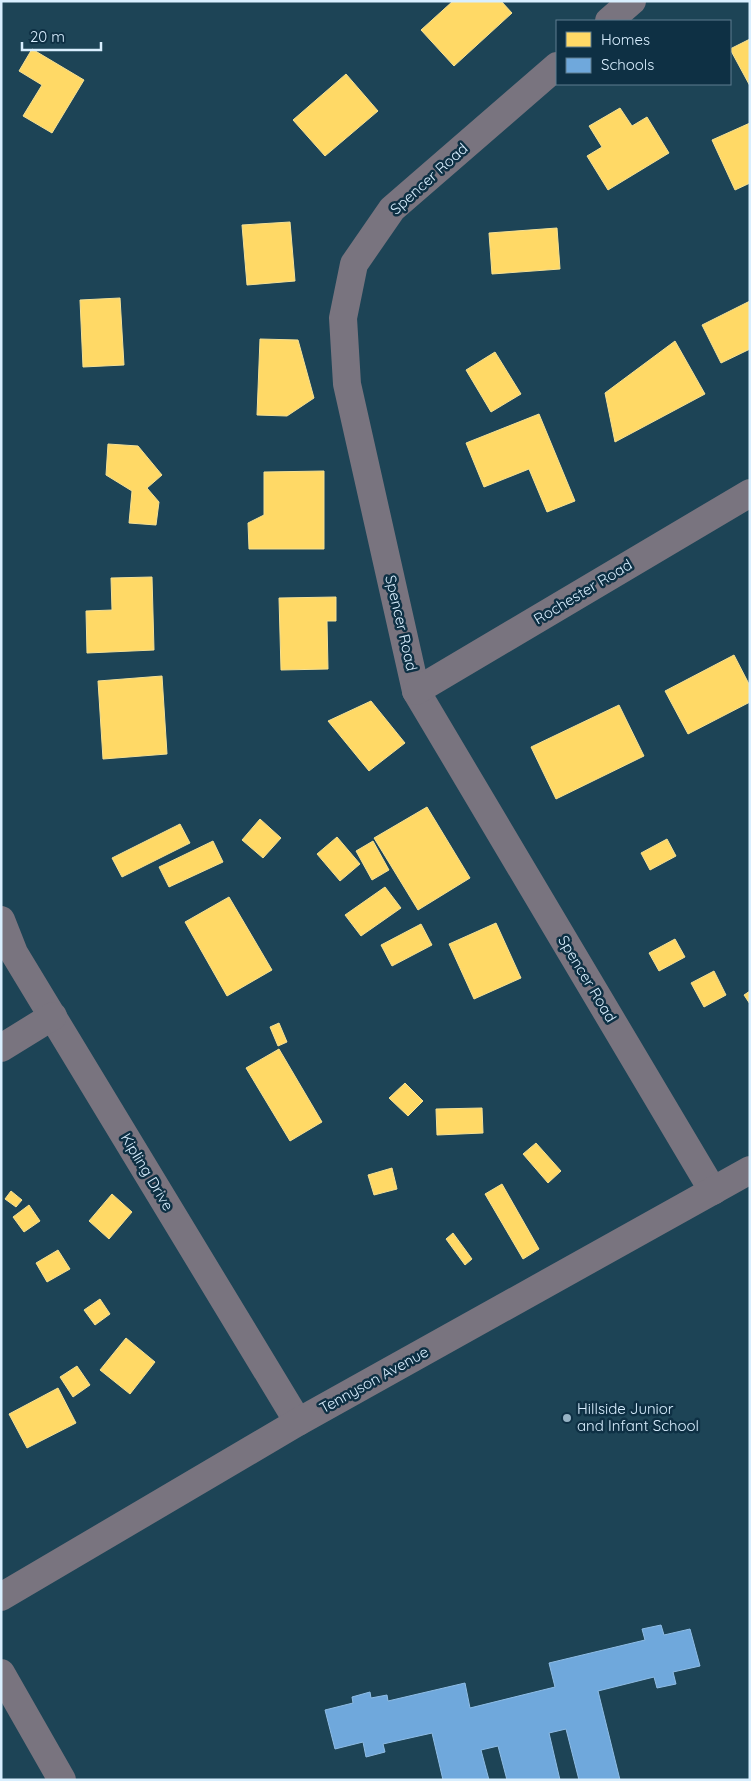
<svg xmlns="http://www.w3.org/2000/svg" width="751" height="1781" font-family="Quicksand,sans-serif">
<rect width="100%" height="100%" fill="#1d4456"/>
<g fill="#ffd966" stroke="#f4e094">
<polygon points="453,1 501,1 512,13 454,66 421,30"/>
<polygon points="750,39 750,86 730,49"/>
<polygon points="32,49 84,80 52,133 23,116 42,85 19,71"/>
<polygon points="346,74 378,111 325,156 293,120"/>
<polygon points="620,108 632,126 647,117 669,153 608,190 587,156 602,147 589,126"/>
<polygon points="750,123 750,183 735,190 712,140"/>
<polygon points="290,222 295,281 247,285 242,225"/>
<polygon points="557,228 560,269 492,274 489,233"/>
<polygon points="120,298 124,365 83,367 80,300"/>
<polygon points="750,301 750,349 721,363 702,325"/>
<polygon points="260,339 298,340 314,398 287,416 257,415"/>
<polygon points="675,341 705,394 615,442 605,393"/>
<polygon points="495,352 521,394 491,412 466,370"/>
<polygon points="539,414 575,501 547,512 529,469 484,487 466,443"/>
<polygon points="108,444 138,446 162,475 147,488 159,502 156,525 129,523 132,491 106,475"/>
<polygon points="324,471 324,549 249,549 248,523 264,515 264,472"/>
<polygon points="152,577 154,650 87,653 86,611 112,610 111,578"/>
<polygon points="336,597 336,621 327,621 328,669 281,670 279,598"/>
<polygon points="734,655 750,686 750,702 688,734 665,691"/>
<polygon points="162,676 167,754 103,759 98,681"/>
<polygon points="371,701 405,743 369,771 328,721"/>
<polygon points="619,705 644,756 556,799 531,747"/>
<polygon points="427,807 470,878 418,910 374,838"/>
<polygon points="260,819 281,838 263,858 242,840"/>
<polygon points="180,824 190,843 122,877 112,858"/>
<polygon points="337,837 360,864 340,881 317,854"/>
<polygon points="667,839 676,856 650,870 641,853"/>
<polygon points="213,841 223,862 169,887 159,867"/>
<polygon points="373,841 389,870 372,880 356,851"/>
<polygon points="385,887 401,908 361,936 345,915"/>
<polygon points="229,897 272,970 227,996 185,922"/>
<polygon points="496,923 521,978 474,999 449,944"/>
<polygon points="421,924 432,945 392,966 381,945"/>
<polygon points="675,939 685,957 659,971 649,953"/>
<polygon points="714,971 726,995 704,1007 691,983"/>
<polygon points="750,991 750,1004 744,995"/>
<polygon points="279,1023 287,1042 278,1046 270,1027"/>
<polygon points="279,1049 322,1122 290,1141 246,1068"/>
<polygon points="405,1083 423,1101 408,1116 389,1098"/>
<polygon points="482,1108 483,1133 437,1135 436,1109"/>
<polygon points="536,1143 561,1171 548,1183 523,1154"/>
<polygon points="392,1168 397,1189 374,1195 368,1175"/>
<polygon points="502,1184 539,1249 523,1259 485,1194"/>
<polygon points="11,1191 22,1200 16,1207 5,1199"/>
<polygon points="112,1194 132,1212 109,1239 89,1221"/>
<polygon points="29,1205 40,1221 24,1232 13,1217"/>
<polygon points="453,1233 472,1259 465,1265 446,1239"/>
<polygon points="58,1250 70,1269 47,1282 36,1263"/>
<polygon points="100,1299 110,1314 95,1325 84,1310"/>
<polygon points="126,1338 155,1362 130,1394 100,1370"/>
<polygon points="77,1366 90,1385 73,1397 60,1377"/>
<polygon points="58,1388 76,1423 27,1448 9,1414"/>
</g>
<polygon fill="#6fa8dc" stroke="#8fbde6" points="661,1625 664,1635 690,1629 700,1666 673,1672 676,1684 657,1688 654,1677 598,1691 620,1780 579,1780 566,1729 549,1733 560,1780 507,1780 498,1746 481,1750 489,1780 443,1780 432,1733 383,1744 385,1752 366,1757 363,1742 335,1749 325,1710 353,1703 352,1697 370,1692 371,1698 387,1695 388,1701 465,1683 470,1708 555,1687 549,1663 645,1640 642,1629"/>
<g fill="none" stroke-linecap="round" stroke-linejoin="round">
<g stroke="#79747f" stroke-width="28">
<polyline points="609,21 632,1"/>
<polyline points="557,66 392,209 354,264 343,318 347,384 416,691 713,1191"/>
<polyline points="416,691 750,493"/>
<polyline points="1,920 14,953 298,1422"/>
<polyline points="1,1048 53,1016"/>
<polyline points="1,1597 298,1422 750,1170"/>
<polyline points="1,1673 62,1780"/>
</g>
</g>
<circle fill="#97b3c4" stroke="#0e3044" stroke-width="2" cx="567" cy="1418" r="5"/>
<g text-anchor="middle" stroke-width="5" stroke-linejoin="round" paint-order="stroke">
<g font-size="15" fill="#d9efff" stroke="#0e3044">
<text transform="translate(429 179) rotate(-42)" y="5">Spencer Road</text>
<text transform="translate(583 592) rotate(-31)" y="5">Rochester Road</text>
<text transform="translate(401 623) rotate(77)" y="5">Spencer Road</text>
<text transform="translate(587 979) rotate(59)" y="5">Spencer Road</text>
<text transform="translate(147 1172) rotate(59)" y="5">Kipling Drive</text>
<text transform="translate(374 1380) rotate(-29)" y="5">Tennyson Avenue</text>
</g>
<g font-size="15" fill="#d9efff" stroke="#0e3044" text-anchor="start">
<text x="577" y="1414">Hillside Junior<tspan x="577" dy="17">and Infant School</tspan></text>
</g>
</g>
<rect width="751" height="1781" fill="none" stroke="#d9efff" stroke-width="5"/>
<rect x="556" y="20" width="175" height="65" fill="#0e3044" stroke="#5f7c8f"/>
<rect x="566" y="32" width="25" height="15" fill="#ffd966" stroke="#5f7c8f"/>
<text x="601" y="45" font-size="15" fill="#d9efff">Homes</text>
<rect x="566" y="58" width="25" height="15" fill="#6fa8dc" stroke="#5f7c8f"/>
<text x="601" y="70" font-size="15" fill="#d9efff">Schools</text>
<path d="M22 42v8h79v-8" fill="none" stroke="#d9efff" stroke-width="2.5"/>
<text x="30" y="42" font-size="15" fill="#d9efff" stroke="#0e3044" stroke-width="4" paint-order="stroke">20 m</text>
</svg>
